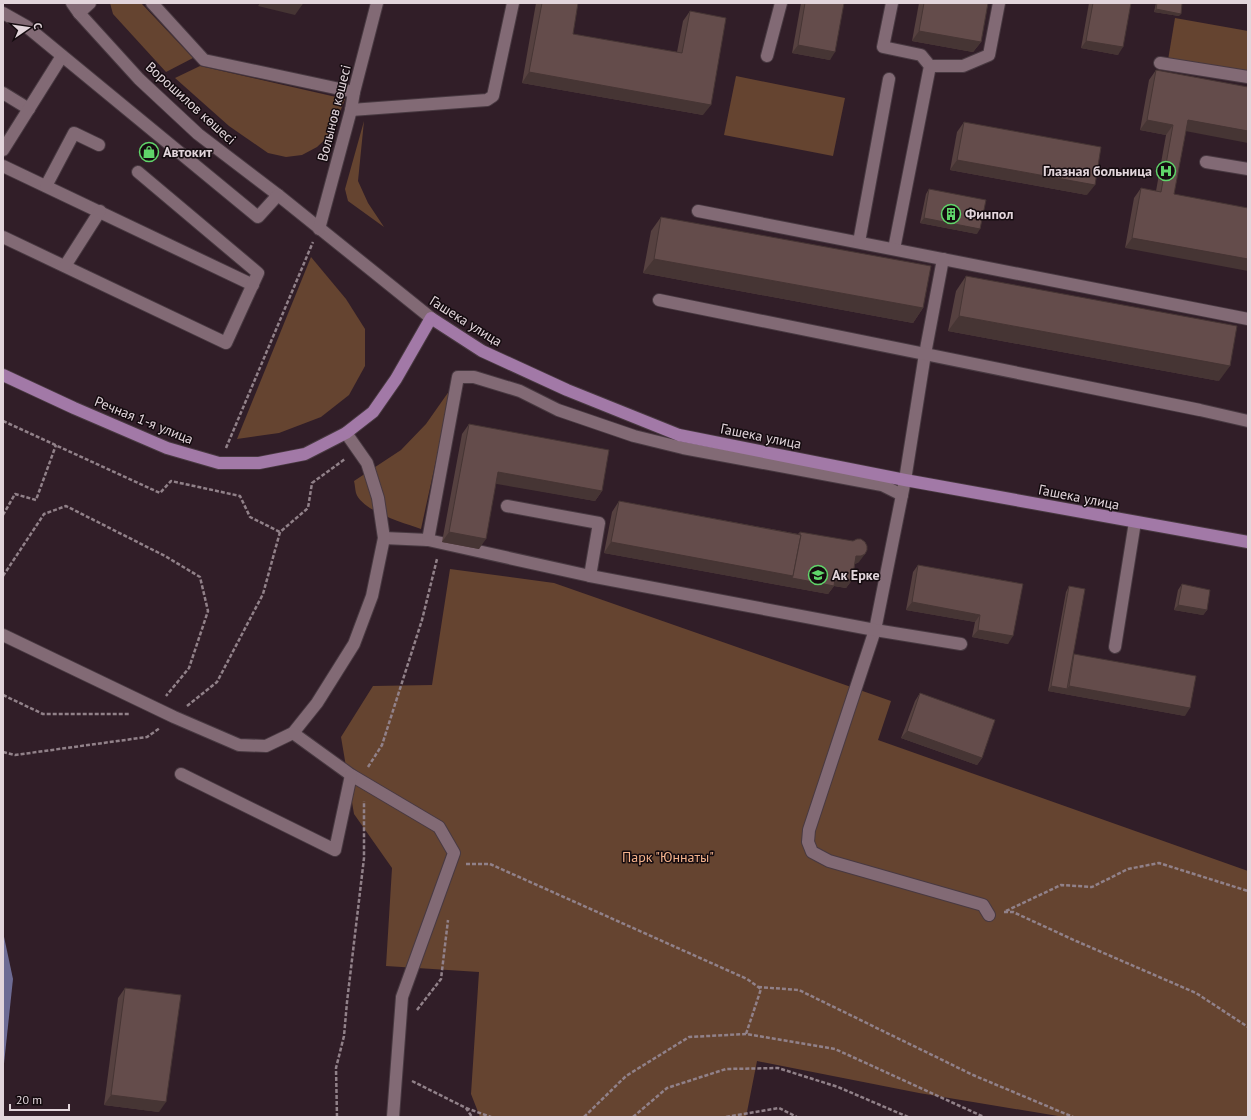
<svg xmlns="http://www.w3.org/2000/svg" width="1251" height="1120" font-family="'PT Sans',sans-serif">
<rect width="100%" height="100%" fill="#311e28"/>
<g fill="#654430">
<polygon points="110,3 141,3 193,58 166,72 113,14"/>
<polygon points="1175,18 1248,31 1248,74 1168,60"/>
<polygon points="200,66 345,99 332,133 317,147 302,155 286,157 268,153 229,126 175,78"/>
<polygon points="736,76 845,98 833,156 724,135"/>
<polygon points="364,121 358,181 368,203 384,227 348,201 345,189"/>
<polygon points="311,257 346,299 365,329 365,366 349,395 321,417 279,433 237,439"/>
<path d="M452 387 421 529C404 523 362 511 356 493 355 489 355 485 354 481L401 450 426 424Z"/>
<polygon points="450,569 554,583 891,701 878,740 1248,871 1248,1117 1064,1117 919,1093 757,1061 746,1117 480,1117 471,1094 479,972 386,966 392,868 354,814 341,737 373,686 432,685"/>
</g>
<polygon fill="#6d6b94" points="3,932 13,979 3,1073"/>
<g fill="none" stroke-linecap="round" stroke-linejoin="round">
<g stroke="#483941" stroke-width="14">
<g id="minor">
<polyline points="72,3 79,13 139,79 198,134 278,195 431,318"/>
<polyline points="152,3 204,60 354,92"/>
<polyline points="892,3 883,47 921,55 930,66 894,249"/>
<polyline points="3,13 26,26 258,217 278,195"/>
<polyline points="79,13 90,3"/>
<polyline points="767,56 781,3"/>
<polyline points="1160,63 1248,77"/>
<polyline points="930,66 963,66 989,55 999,3"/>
<polyline points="3,93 29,109"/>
<polyline points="351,110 487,100 493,96 513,3"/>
<polyline points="3,150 62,56"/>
<polyline points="1206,162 1248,169"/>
<polyline points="3,166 253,285"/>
<polyline points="46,186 74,133 99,145"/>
<polyline points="698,211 1248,319"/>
<polyline points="319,229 351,110 354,92 377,3"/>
<polyline points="3,237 226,343 258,273 138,172"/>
<polyline points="859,242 889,79"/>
<polyline points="943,259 925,354 905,480 875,630 809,830 808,842 812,852 829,861 983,905 989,915"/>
<polyline points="65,266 100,211"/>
<polyline points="659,300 1200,410 1248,421"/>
<polyline points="507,506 599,523 590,576"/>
<polyline points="384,538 428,540 590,576 875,630 961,644"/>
<polyline points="428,540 458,377 474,377 520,391 558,410 634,436 683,448 882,485 902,495"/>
<polyline points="3,635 174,717 239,745 266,746 293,733 317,703 354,644 372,596 384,538 378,498 367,463 346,433"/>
<polyline points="1115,647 1135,522"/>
<polyline points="293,733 351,775 439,827 454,853 402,997 393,1117"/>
<polyline points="181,774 335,850 351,775"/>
</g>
</g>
<g stroke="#483941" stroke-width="14">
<polyline id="major" points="3,375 74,408 167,448 219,463 259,463 305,454 346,433 373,412 396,379 431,318 482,351 567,390 679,435 905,480 1248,542"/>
</g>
<g stroke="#918189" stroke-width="2.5" stroke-dasharray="4 2" stroke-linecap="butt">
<polyline points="3,421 160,493 171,481 240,496 250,517 280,532"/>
<polyline points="226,448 313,242"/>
<polyline points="3,515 15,494 36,500 56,445"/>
<polyline points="3,576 44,514 66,506 165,556 200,577 208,611 189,668 166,696"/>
<polyline points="3,695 43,714 130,714"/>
<polyline points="187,706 217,682 263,594 280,532 308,508 312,483 345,459"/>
<polyline points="3,752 15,755 147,737 160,728"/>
<polyline points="368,767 382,745 422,620 437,559"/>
<polyline points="466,864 490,864 747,979 761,989 746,1034"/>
<polyline points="1006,911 1061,885 1092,887 1128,869 1159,863 1248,891"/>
<polyline points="1004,912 1013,912 1076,941 1196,993 1248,1027"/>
<polyline points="758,987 799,990 973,1075 1073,1117"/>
<polyline points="417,1010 441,979 448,920"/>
<polyline points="412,1081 466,1108 472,1117"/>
<polyline points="466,1108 491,1117"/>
<polyline points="337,1117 336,1068 344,1036 347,1002 364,858 364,801"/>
<polyline points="584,1117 626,1076 689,1037 746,1034 835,1049 984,1117"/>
<polyline points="633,1117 667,1088 726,1069 778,1068 838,1087 908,1117"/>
<polyline points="726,1117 779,1108 797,1117"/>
</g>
<use href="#minor" stroke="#826a75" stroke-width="12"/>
<use href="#major" stroke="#a279a7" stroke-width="12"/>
</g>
<g fill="#564140">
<polygon points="536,3 578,3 573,34 677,52 683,21 690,11 703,115 522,83"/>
<polygon points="801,3 844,3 830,60 792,53"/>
<polygon points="919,3 988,3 981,42 973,52 912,41"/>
<polygon points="1089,3 1131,3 1118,55 1081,48"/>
<polygon points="1156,3 1182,3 1179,16 1154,12"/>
<polygon points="1156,70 1186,131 1174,194 1125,248 1134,198 1141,188 1156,191 1166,135 1140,130 1149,80"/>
<polygon points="964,122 1087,195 950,170 957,132"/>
<polygon points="929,189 977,234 920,223 926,194"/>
<polygon points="661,217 923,308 913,323 643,273 651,231"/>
<polygon points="966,276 1219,381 948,331 956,291"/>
<polygon points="469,424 602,491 595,501 496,483 479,549 442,542 462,434"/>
<polygon points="619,501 798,534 800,532 859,562 855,564 852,580 846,588 834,586 828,594 604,553 612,512"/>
<polygon points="918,565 1023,584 1008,644 972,637 975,622 906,610 913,572"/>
<polygon points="1182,584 1207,610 1203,615 1174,610 1178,590"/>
<polygon points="1069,586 1073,657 1074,654 1185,716 1048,691 1066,592"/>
<polygon points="920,693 982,758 977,765 901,738 915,701"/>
<polygon points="125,988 159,1112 104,1105 118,998"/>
</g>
<g fill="#463534">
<polygon points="260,3 294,3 302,5 295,15 258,6"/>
<polygon points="1156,9 1181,14 1179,16 1154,12"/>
<polygon points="919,31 981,42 973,52 912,41"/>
<polygon points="1086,41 1123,47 1118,55 1081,48"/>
<polygon points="798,45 835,52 830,60 792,53"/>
<polygon points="529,72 711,105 703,115 522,83"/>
<polygon points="1147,120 1173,125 1166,135 1140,130"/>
<polygon points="1188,120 1248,131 1248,143 1180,130"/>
<polygon points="957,160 1095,185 1087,195 950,170"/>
<polygon points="924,218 980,229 977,234 920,223"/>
<polygon points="1132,238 1248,259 1248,271 1125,248"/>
<polygon points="654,259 923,308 913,323 643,273"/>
<polygon points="959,316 1230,366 1219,381 948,331"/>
<polygon points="498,472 602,491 595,501 491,483"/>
<polygon points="449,532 486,539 479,549 442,542"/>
<polygon points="611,542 835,578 852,580 846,588 834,586 828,594 604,553"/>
<polygon points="865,554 859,562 855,564 851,564 856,556"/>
<polygon points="912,602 980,615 975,622 906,610"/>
<polygon points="1178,605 1207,610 1203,615 1174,610"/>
<polygon points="978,630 1013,636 1008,644 972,637"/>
<polygon points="1051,686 1067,689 1069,686 1190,708 1185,716 1048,691"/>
<polygon points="907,731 982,758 977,765 901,738"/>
<polygon points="111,1095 166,1102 159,1112 104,1105"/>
</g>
<g fill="#644c4b" stroke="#463534">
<polygon points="294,3 302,3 302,5"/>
<polygon points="542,3 578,3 573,34 682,53 690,11 726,18 711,105 529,72"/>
<polygon points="805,3 844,3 835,52 798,45"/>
<polygon points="924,3 988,3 981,42 919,31"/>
<polygon points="1093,3 1131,3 1123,47 1086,41"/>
<polygon points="1157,3 1182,3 1181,14 1156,9"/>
<polygon points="1156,70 1248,87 1248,131 1188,120 1174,194 1248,208 1248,259 1132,238 1141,188 1161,192 1173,125 1147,120"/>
<polygon points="964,122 1101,147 1095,185 957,160"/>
<polygon points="929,189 986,200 980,229 924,218"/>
<polygon points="661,217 931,266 923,308 654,259"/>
<polygon points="966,276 1237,326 1230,366 959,316"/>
<polygon points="469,424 609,450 602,491 498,472 486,539 449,532"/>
<polygon points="619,501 801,535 793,576 611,542"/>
<polygon points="800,532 853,541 857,539 861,539 865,542 867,546 867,550 865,554 861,556 856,556 852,580 835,578 834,586 792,578 793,576 801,535 800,535"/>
<polygon points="918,565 1023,584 1013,636 978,630 980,615 912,602"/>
<polygon points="1182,584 1210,590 1207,610 1178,605"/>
<polygon points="1069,586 1085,589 1067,689 1051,686"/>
<polygon points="1074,654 1196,676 1190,708 1069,686"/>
<polygon points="920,693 995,720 982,758 907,731"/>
<polygon points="125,988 181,995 166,1102 111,1095"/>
</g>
<defs>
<g id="shop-ring" transform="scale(1)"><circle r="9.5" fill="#140b0f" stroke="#60d56a" stroke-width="1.5"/><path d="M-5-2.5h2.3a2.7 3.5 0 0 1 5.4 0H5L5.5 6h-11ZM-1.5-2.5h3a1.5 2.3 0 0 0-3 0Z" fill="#60d56a"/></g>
<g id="hospital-ring" transform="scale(1)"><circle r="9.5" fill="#140b0f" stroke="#60d56a" stroke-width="1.5"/><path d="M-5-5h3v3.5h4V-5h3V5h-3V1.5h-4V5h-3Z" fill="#60d56a"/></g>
<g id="building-ring" transform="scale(1)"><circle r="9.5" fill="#140b0f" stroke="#60d56a" stroke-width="1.5"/><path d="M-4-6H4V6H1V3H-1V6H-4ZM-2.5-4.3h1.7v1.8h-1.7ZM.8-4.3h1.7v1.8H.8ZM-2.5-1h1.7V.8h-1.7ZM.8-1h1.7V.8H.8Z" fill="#60d56a"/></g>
<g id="school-ring" transform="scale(1)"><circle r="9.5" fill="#140b0f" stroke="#60d56a" stroke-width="1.5"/><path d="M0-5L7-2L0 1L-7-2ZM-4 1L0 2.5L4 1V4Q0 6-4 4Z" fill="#60d56a"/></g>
</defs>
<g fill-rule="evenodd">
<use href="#shop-ring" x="149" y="152"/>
<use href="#hospital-ring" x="1166" y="171"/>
<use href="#building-ring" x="951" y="214"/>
<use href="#school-ring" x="818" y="575"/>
</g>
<g text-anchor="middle" stroke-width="3" stroke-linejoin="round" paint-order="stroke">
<g font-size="14" fill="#e2d5db" stroke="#140b0f">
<text transform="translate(191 103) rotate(42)" y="5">Ворошилов көшесі</text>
<text transform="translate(334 113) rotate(-76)" y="5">Волынов көшесі</text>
<text transform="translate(466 321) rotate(32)" y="5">Гашека улица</text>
<text transform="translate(144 420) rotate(22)" y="5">Речная 1-я улица</text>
<text transform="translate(761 436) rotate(11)" y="5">Гашека улица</text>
<text transform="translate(1079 497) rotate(11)" y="5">Гашека улица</text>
</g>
<g font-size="14" font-weight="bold" fill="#e2d5db" stroke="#140b0f" text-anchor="start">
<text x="163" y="157">Автокит</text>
<text x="1152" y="176" text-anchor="end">Глазная больница</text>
<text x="965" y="219">Финпол</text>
<text x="832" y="580">Ак Ерке</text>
</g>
<g font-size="14" fill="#f5b38c" stroke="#140b0f">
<text x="668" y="862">Парк "Юннаты"</text>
</g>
</g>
<rect width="1251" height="1120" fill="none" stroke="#e2d5db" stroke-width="8"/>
<g transform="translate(28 28) rotate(77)" stroke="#140b0f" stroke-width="3" paint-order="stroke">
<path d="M0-3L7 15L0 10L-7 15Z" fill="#e2d5db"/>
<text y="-6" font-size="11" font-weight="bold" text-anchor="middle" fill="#e2d5db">С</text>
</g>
<path d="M10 1104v6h59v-6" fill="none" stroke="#e2d5db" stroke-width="2"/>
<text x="16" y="1104" font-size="12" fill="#e2d5db" stroke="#140b0f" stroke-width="3" paint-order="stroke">20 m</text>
</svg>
